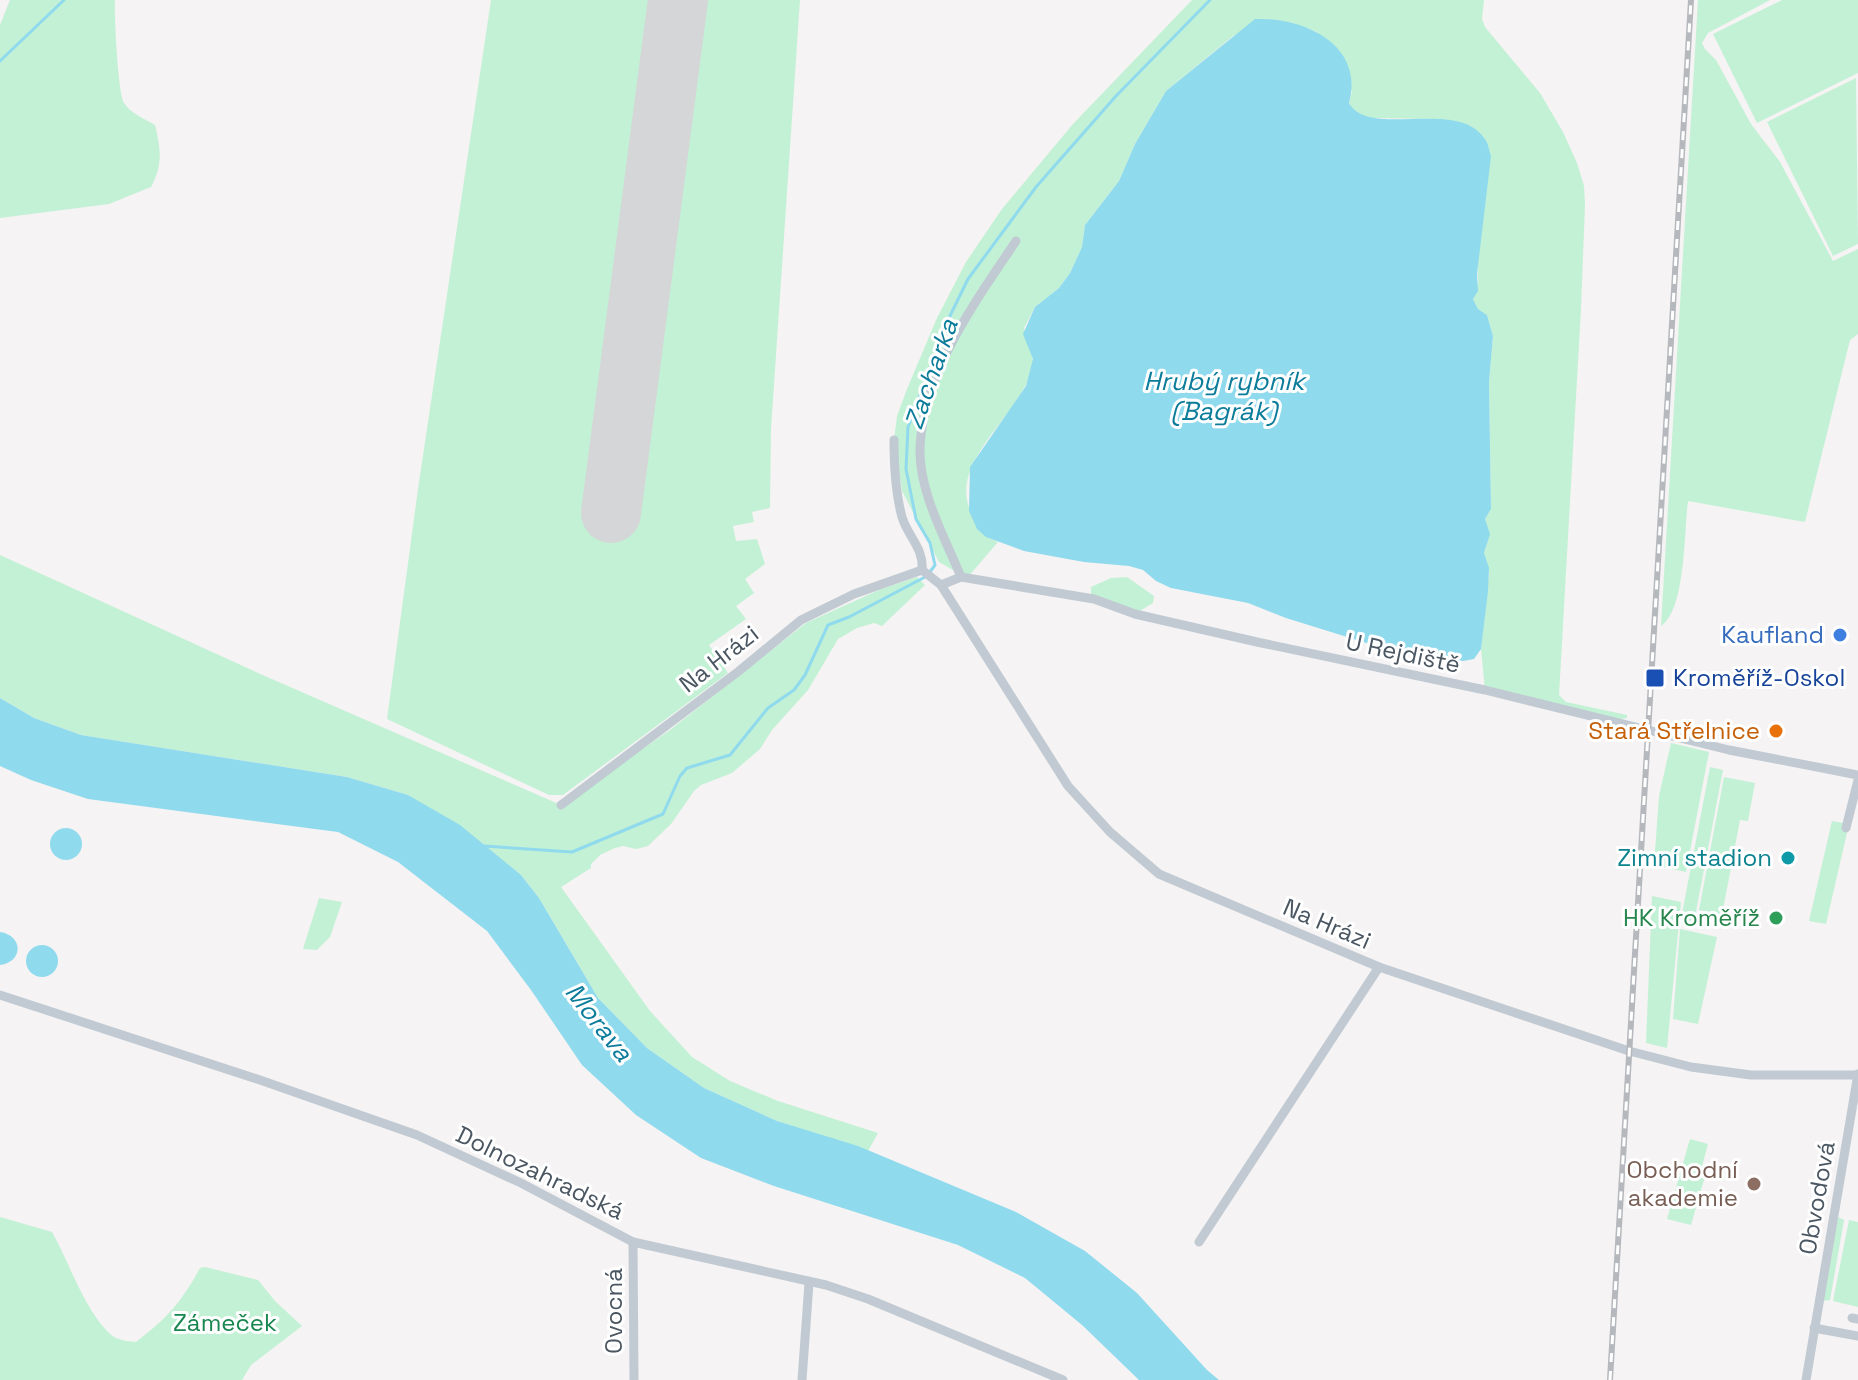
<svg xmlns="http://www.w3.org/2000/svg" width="1858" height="1380" font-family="'Space Grotesk',sans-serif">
<rect width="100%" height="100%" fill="#f5f3f3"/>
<g fill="#c3f1d5">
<path d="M10 0H115C114 14 118 93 124 103 130 113 145 119 155 125 161 150 163 165 151 187L109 204 0 218V25Z"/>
<polygon points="491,0 656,0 589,513 630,518 698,0 800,0 771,429 770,508 752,512 754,522 733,526 736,541 757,539 765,564 745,579 754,593 736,606 746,619 709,645 728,673 563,795 549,795 387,719 418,489"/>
<path d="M1192 0H1484L1482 19 1485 27 1540 93 1563 132 1577 163 1584 186 1585 205 1581 309 1559 695 1566 702 1627 715V718L1612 721 1485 690 1481 649 1489 573 1484 553C1489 539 1489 533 1485 519L1491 509 1489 382 1493 336 1487 315 1478 309 1473 299 1478 282 1472 128 1437 119 1365 118 1354 112 1349 103 1352 91 1317 32 1281 21 1233 36 1166 91 1135 144 1119 181 1085 225 1082 247 1070 273 1059 288 1035 307 1024 328C1027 340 1036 357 1032 370 1018 419 939 467 976 521 983 532 986 537 998 542L967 578 939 562 902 491 894 440 897 416 907 389 937 318 966 262 1002 209 1073 124Z"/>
<path d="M1698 0H1770L1708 33 1702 43 1705 49 1716 60 1751 124 1780 162 1833 261 1858 249V334L1850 340 1805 522 1688 501C1684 530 1686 610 1661 626Z"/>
<polygon points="1782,0 1858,0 1858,73 1757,123 1713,34"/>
<polygon points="1856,78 1858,244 1833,256 1767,122"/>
<polygon points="0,555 258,673 561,805 670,730 806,623 879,590 917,577 925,585 882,626 874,623 857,628 838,639 808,690 772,730 760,749 732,773 701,785 694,791 671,824 648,846 636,849 623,846 615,848 600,855 591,864 591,868 561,887 650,1011 692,1057 730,1081 778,1101 878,1133 868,1151 777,1121 704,1088 647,1048 598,998 539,898 521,875 408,795 347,777 81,735 34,718 0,698"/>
<polygon points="1127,577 1154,596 1153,603 1135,614 1091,595 1091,587 1111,578"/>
<polygon points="1671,743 1709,752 1686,872 1654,865 1659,796"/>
<polygon points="1710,767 1723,770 1694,922 1681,919"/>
<polygon points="1724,777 1755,783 1748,821 1740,820 1722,915 1699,910"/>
<polygon points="1832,821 1849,824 1826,924 1809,921"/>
<polygon points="1652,896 1681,902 1667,1048 1646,1043"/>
<polygon points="319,898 342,902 330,937 317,950 303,949"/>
<polygon points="1680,929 1717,937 1698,1024 1673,1019"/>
<polygon points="1690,1139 1708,1144 1700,1174 1705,1176 1691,1225 1667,1219"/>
<path d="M0 1217 52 1232C70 1264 82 1304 107 1331 115 1340 125 1341 136 1342 167 1318 181 1303 200 1268L205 1267 258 1280 275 1301 302 1326 251 1365 242 1380H0Z"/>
<polygon points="1838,1217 1844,1220 1830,1300 1823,1301"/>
<polygon points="1849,1220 1858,1222 1858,1307 1833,1301"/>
</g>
<g fill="#90daee">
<path d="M1255 19C1304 17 1365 45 1349 103 1369 139 1457 98 1484 138 1488 142 1489 150 1491 156L1477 274 1478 291 1473 299 1478 309 1487 315 1493 336 1489 382 1491 509 1485 519 1490 534 1484 553 1489 568 1488 591 1481 649 1474 659 1463 661 1376 646 1286 618 1248 603 1171 588 1156 581 1143 570 1129 566 1084 562 1024 551 986 537 977 529 969 511 970 467 1026 386 1033 359 1023 334 1035 307 1059 288 1070 273 1082 247 1085 225 1119 181 1135 144 1166 91Z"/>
<polygon points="0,698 34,718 81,735 347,777 408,795 460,825 521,875 539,898 598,998 647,1048 704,1088 777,1121 858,1146 1016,1212 1085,1251 1137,1293 1207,1370 1219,1380 1139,1380 1082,1325 1025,1278 958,1245 774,1186 701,1158 636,1115 582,1065 531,990 487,931 398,862 338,832 88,799 31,780 0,766"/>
<circle cx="66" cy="844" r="16"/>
<path d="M0 932C23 935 24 962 0 965Z"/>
<circle cx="42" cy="961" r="16"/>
</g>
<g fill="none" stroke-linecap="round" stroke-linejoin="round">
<g stroke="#90daee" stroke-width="3">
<polyline points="0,61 64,0"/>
<polyline points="484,846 572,852 663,814 680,776 687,768 730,755 768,708 794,690 805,675 828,625 849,617 927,576 935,565 930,543 916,519 906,469 908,427 948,320 968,279 1036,187 1116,96 1210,0"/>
</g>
<polyline stroke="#d5d6d8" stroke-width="60" points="611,513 678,0"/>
<g stroke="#c1cad2" stroke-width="9">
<path d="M894 440C894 466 895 491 902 517 908 537 924 548 922 570"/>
<polyline points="922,570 941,585 1068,786 1110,832 1159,874 1379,967 1629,1051 1691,1067 1751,1075 1858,1075"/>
<path d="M961 577C945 538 919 492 920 449 922 373 976 301 1016 241"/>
<polyline points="941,585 961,577 1094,599 1135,614 1257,642 1485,690 1729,750 1858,775"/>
<polyline points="561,805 739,671 801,620 854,594 922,570"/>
<polyline points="1846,828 1858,780"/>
<polyline points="0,995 260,1080 417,1135 521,1183 633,1242 826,1285 868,1299 1063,1380"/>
<polyline points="633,1242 634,1380"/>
<polyline points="1199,1242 1379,967"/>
<polyline points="1852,1318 1858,1319"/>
<polyline points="1814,1328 1858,1336"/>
<polyline points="802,1380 809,1283"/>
<polyline points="1806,1380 1858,1074"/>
</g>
<g stroke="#b5b8bd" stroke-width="6">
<polyline id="rail" points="1610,1380 1691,0"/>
</g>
<use href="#rail" stroke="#fff" stroke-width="3" stroke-dasharray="9" stroke-linecap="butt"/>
</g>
<circle fill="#3f7fe0" stroke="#fff" stroke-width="3" cx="1840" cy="635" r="8"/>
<rect fill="#1a4fb4" stroke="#fff" stroke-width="3" x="1645" y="668" width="20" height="20" rx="4"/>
<circle fill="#e8710a" stroke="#fff" stroke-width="3" cx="1776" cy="731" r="8"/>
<circle fill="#0f9aa8" stroke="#fff" stroke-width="3" cx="1788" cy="858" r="8"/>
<circle fill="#2e9e5b" stroke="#fff" stroke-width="3" cx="1776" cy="918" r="8"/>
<circle fill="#8d6e63" stroke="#fff" stroke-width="3" cx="1754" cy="1184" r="8"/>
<g text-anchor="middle" stroke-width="6" stroke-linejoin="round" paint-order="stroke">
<g font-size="24" fill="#366cbe" stroke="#fff" text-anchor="end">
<text x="1824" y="643">Kaufland</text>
</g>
<g font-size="24" fill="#4a5661" stroke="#fff">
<text transform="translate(1403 653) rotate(12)" y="8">U Rejdiště</text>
<text transform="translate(719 659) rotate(-38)" y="8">Na Hrázi</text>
<text transform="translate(1327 924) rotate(23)" y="8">Na Hrázi</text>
<text transform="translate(540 1173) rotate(26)" y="8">Dolnozahradská</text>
<text transform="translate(1817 1198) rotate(-80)" y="8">Obvodová</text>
<text transform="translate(614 1311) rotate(-90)" y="8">Ovocná</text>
</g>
<g font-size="24" fill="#164399" stroke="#fff" text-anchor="start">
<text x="1673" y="686">Kroměříž-Oskol</text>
</g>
<g font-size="24" fill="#c56008" stroke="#fff" text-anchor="end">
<text x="1760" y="739">Stará Střelnice</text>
</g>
<g font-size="24" fill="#0d838f" stroke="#fff" text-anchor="end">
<text x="1772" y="866">Zimní stadion</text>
</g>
<g font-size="24" fill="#27864d" stroke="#fff" text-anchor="end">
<text x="1760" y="926">HK Kroměříž</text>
</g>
<g font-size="24" fill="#785e54" stroke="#fff" text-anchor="end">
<text x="1738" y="1178">Obchodní<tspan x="1738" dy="28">akademie</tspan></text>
</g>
<g font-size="24" fill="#17864f" stroke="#fff">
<text x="225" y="1331">Zámeček</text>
</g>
<g font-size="26" font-style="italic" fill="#0c7c9b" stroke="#fff">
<text transform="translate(931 374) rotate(-71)" y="9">Zacharka</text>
<text x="1224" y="390">Hrubý rybník<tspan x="1224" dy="30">(Bagrák)</tspan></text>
<text transform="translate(599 1022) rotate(52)" y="9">Morava</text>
</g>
</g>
</svg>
